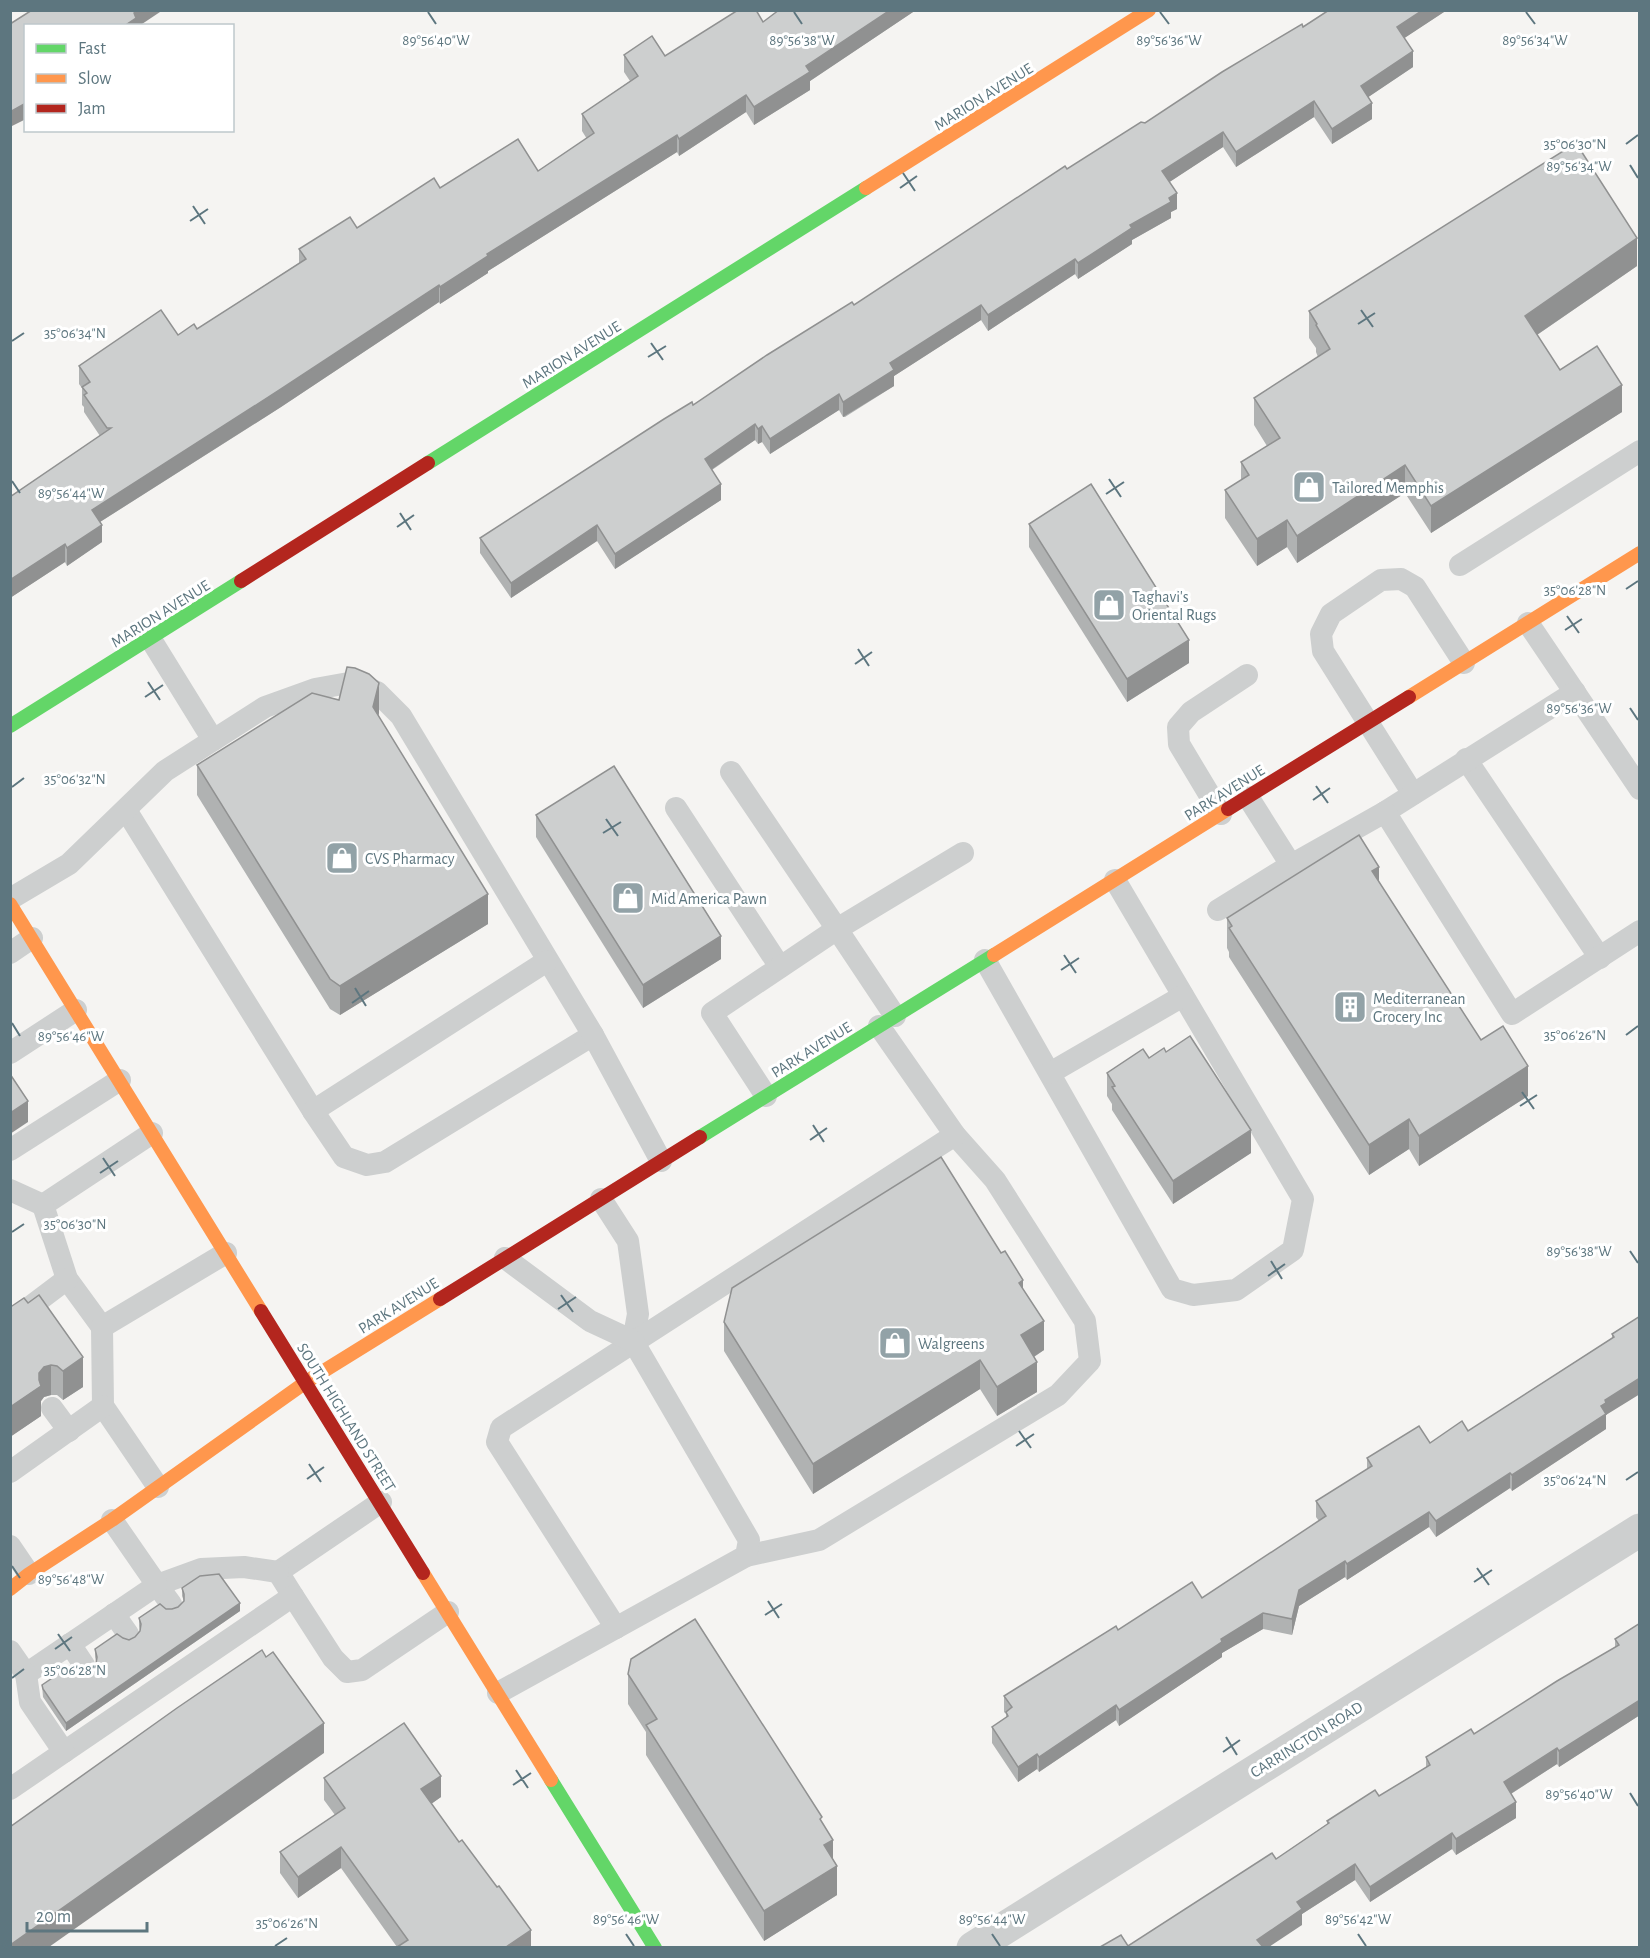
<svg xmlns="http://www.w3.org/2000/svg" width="1650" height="1958" font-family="'Alegreya Sans',sans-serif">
<rect width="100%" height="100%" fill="#f5f4f2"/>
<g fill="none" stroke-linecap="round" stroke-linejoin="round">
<g stroke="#cdcfcf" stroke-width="22">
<polyline points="1460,565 1640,451"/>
<polyline points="1528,623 1640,789"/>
<polyline points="150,638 213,740"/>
<polyline points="1466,759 1600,958"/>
<polyline points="731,772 837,929 963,853"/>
<polyline points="1413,794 1323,651 1321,634 1331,614 1381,580 1401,579 1415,587 1464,663"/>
<polyline points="1248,797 1291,865"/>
<polyline points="676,808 780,967"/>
<polyline points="126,810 313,1111 344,1157 367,1165 385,1162 593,1035"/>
<polyline points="1385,812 1575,692"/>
<polyline points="1221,814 1179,744 1178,727 1191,712 1247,675"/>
<polyline points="10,899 69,864 165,771 265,707 315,689 354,682 377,692 401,716 593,1035 661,1161"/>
<polyline points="1218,910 1291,865 1385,812 1512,1014 1640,931"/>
<polyline points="10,953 32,938"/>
<polyline points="985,960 1172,1289 1193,1295 1236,1290 1293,1250 1303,1199 1115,880"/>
<polyline points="10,1053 76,1010"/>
<polyline points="1050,1073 1183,996"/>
<polyline points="766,1096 712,1013 837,929 895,1016"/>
<polyline points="313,1111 547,961"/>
<polyline points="152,1133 43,1205 67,1279 102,1327 226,1253"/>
<polyline points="10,1150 120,1080"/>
<polyline points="10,1190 43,1205"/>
<polyline points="601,1199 628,1241 638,1314 633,1341"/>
<polyline points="10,1322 67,1279"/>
<polyline points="102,1327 103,1406 158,1487"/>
<polyline points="52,1408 69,1431"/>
<polyline points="10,1472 103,1406"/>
<polyline points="10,1546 29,1574"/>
<polyline points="746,1556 819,1540 1058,1395 1090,1361 1085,1321 995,1180 955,1135"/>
<polyline points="293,1596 278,1572 381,1502"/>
<polyline points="171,1604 157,1585 201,1569 244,1567 278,1572"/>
<polyline points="114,1614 128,1634"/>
<polyline points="616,1628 497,1442 501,1428 955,1135 879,1026"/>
<polyline points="70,1644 84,1665"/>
<polyline points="10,1651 26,1674 157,1585 112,1520"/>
<polyline points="498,1693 746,1556 749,1540 633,1341 590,1321 505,1258"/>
<polyline points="64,1752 293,1596 333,1658 347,1672 362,1670 448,1612"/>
<polyline points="10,1789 64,1752 30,1702 26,1674"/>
</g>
<polyline stroke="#cdcfcf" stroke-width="33" points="973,1948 1640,1530"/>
<g stroke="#63d668" stroke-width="14">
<polyline points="428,463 866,188"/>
<polyline points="10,726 241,581"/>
<polyline points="700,1137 994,955"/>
<polyline points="551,1780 655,1948"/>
</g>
<g stroke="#ff974d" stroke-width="14">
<polyline points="866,188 1149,10"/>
<polyline points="1409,697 1640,553"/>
<polyline points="10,904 261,1311"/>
<polyline points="994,955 1228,809"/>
<polyline points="423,1573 551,1780"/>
<polyline points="10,1589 29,1574 112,1520 306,1382 440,1299"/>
</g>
<g stroke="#b3261e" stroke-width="14">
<polyline points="241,581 428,463"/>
<polyline points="1228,809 1409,697"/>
<polyline points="440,1299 700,1137"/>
<polyline points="261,1311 423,1573"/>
</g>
</g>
<g fill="#b0b2b2">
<polygon points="779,10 916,10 810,81 810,90 754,125 746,112 679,156 677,152 488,271 488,273 440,304 439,302 281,407 100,522 102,542 67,566 65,562 10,598 10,497 100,436 84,412 84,407 82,405 82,388 79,384 79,366 197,329 299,263 299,249 357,228 440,188 538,171 587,139 582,131 582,114 630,81 624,72 624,55 665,56 763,22"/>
<polygon points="1447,10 1404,38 1413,67 1368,97 1372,119 1332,144 1314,117 1236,167 1223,147 1169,182 1177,209 1171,212 1171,218 1132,240 1132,244 1078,279 1075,274 988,331 981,320 894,376 894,386 845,417 843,417 839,410 770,454 762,442 758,444 755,440 712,470 721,500 615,569 597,541 511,598 480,553 480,538 854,305 1067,169 1145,123 1303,27"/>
<polygon points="1637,266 1537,335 1560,370 1622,412 1431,533 1405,493 1297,563 1287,547 1257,566 1225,518 1225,490 1241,480 1241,462 1267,446 1254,425 1254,398 1318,357 1316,352 1316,348 1309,338 1309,311"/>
<polygon points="1029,524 1189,663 1127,702 1029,547"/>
<polygon points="379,713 378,715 488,924 340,1015 330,1009 197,795 197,765"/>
<polygon points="536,815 721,959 643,1008 536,837"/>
<polygon points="1379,882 1481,1040 1528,1096 1419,1166 1409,1149 1369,1175 1229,957 1229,952 1227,948 1227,918"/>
<polygon points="1149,1058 1251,1153 1173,1204 1112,1110 1112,1104 1107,1096 1107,1073"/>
<polygon points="1023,1289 1044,1350 1034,1357 1037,1392 997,1416 980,1389 813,1494 724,1351 724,1322"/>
<polygon points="10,1305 83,1387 63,1400 57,1395 51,1395 44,1397 41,1401 41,1416 10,1437"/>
<polygon points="1640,1316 1606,1415 1606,1429 1512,1491 1510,1488 1436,1537 1429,1527 1347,1580 1345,1577 1299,1606 1292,1635 1263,1629 1222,1653 1222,1657 1119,1726 1116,1720 1039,1772 1037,1769 1018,1782 992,1743 992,1727 1006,1718 1006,1714 1004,1712 1004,1696 1118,1630 1202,1598 1319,1521 1316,1517 1316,1501 1367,1469 1367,1458 1430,1443 1468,1431 1612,1338 1612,1334"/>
<polygon points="182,1588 240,1611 66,1731 43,1697 42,1685 79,1669 84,1671 91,1669 96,1664 96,1661 95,1657 95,1649 123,1638 129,1640 135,1637 140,1631 139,1626 139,1618 166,1609 172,1609 178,1607 184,1601 182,1596"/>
<polygon points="1640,1623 1640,1715 1559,1767 1557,1764 1511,1794 1516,1818 1456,1855 1452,1849 1370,1902 1355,1880 1302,1914 1302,1925 1128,1946 1276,1859 1327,1824 1327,1821 1379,1796 1426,1767 1426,1757 1474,1734 1615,1647 1615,1639"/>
<polygon points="628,1674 822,1822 833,1859 837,1895 764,1941 646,1755 646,1732 628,1704"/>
<polygon points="324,1778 441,1797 431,1804 531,1947 397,1947 341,1868 298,1898 280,1873 280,1852 335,1815 324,1800"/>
</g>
<g fill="#909191">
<polygon points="138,10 163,10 139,26 124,26 134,13"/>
<polygon points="890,10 916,10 810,81 810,90 754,125 754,107 806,66"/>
<polygon points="1423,10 1447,10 1397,43 1397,27"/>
<polygon points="1413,51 1413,67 1361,102 1361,86"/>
<polygon points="746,95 746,112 679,156 679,139"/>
<polygon points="1314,101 1314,117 1236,167 1236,152"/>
<polygon points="26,103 26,119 10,127 10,112"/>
<polygon points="1372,103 1372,119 1332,144 1332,129"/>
<polygon points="1223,132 1223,147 1162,187 1162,171"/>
<polygon points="677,135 677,152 488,271 488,273 440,304 440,287 487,254"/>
<polygon points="1177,193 1177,209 1171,212 1171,218 1132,240 1132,244 1078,279 1078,263 1130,225"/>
<polygon points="1637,238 1637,266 1525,343 1525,316"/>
<polygon points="1075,259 1075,274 988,331 988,315"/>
<polygon points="439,285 439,302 281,407 92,527 92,510"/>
<polygon points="981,305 981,320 894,376 894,386 843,417 843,402 890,363"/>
<polygon points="1622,385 1622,412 1431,533 1431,506"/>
<polygon points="839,394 839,410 770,454 770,439"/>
<polygon points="755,424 755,440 705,474 705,459"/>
<polygon points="762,426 762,442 758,444 758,429"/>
<polygon points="1405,465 1405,493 1297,563 1297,536"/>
<polygon points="721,484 721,500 615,569 615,554"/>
<polygon points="1287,520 1287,547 1257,566 1257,539"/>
<polygon points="102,525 102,542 67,566 67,548"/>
<polygon points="597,525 597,541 511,598 511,583"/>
<polygon points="65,544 65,562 10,598 10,580"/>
<polygon points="1189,640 1189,663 1127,702 1127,679"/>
<polygon points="379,683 379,713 373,737 373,707"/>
<polygon points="1379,867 1379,897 1372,871"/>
<polygon points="488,894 488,924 340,1015 340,986"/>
<polygon points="721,936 721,959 643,1008 643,985"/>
<polygon points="1528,1066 1528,1096 1419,1166 1419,1136"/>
<polygon points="28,1101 28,1122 10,1134 10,1113"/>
<polygon points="1409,1119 1409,1149 1369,1175 1369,1145"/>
<polygon points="1251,1130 1251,1153 1173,1204 1173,1181"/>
<polygon points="1023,1280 1023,1310 1019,1283"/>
<polygon points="1044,1321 1044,1350 1021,1365 1021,1335"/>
<polygon points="83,1357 83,1387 63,1400 63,1371"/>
<polygon points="980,1360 980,1389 813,1494 813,1464"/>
<polygon points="1037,1362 1037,1392 997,1416 997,1387"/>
<polygon points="51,1365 51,1395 44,1397 41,1401 41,1416 10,1437 10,1407 44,1367"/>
<polygon points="1640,1378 1640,1394 1606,1415 1606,1429 1512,1491 1512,1475 1601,1406 1605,1400"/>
<polygon points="1510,1473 1510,1488 1436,1537 1436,1521"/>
<polygon points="1429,1512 1429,1527 1347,1580 1347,1564"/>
<polygon points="1345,1561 1345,1577 1299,1606 1292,1635 1292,1619 1299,1590"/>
<polygon points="240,1603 240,1611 66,1731 66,1723"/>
<polygon points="1263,1613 1263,1629 1222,1653 1222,1657 1119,1726 1119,1710 1221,1639"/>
<polygon points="1640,1700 1640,1715 1559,1767 1559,1751"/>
<polygon points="1116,1705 1116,1720 1039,1772 1039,1757"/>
<polygon points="324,1723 324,1753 49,1947 10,1947 10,1945"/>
<polygon points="1557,1748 1557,1764 1504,1798 1504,1782"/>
<polygon points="1037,1754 1037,1769 1018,1782 1018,1767"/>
<polygon points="441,1776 441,1797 421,1811 421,1789"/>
<polygon points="1516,1802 1516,1818 1456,1855 1456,1839"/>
<polygon points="1452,1833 1452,1849 1370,1902 1370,1887"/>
<polygon points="833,1840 833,1868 837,1866 837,1895 764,1941 764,1911 824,1845"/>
<polygon points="341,1847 341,1868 298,1898 298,1877"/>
<polygon points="1355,1864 1355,1880 1302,1914 1302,1925 1269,1947 1257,1947 1257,1940 1297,1902"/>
<polygon points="531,1930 531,1947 506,1947"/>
</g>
<g fill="#cdcfcf" stroke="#909191" stroke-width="1.5">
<polygon points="32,10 138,10 134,13 136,18 124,26 26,26 26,103 10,112 10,24"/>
<polygon points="738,10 756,10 763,22 779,10 890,10 806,66 810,72 754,107 746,95 679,139 677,135 487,254 488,256 440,287 439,285 281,389 92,510 102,525 67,548 65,544 10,580 10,497 111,428 107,428 84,395 87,393 82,387 90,382 79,366 161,310 178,335 194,324 197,329 306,259 299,249 350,217 357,228 434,178 440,188 518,139 538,171 594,133 582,114 638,76 624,55 652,36 665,56"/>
<polygon points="1329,10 1423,10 1397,27 1413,51 1361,86 1372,103 1332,129 1314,101 1236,152 1223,132 1162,171 1177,193 1169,198 1171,202 1130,225 1132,228 1078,263 1075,259 988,315 981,305 890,363 894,370 845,401 843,402 839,394 770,439 762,426 758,429 755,424 705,459 721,484 615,554 597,525 511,583 480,538 664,419 692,402 693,405 767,355 852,302 854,305 1065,166 1067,169 1141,122 1145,123 1222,72 1302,24 1303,27"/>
<polygon points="1576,143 1637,238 1525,316 1560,370 1597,346 1622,385 1431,506 1405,465 1297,536 1287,520 1257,539 1225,490 1249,475 1241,462 1280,438 1254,398 1330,349 1316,325 1317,324 1309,311"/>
<polygon points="1091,484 1189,640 1127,679 1029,524"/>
<polygon points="347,667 355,668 369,674 379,683 373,707 488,894 340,986 330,979 197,765 312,693 339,700"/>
<polygon points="614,766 721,936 643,985 536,815"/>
<polygon points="1359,835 1379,867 1372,871 1481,1040 1503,1026 1528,1066 1419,1136 1409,1119 1369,1145 1229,928 1232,926 1227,918"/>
<polygon points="1190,1036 1251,1130 1173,1181 1112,1087 1115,1086 1107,1073 1143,1049 1149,1058 1164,1048 1166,1052"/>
<polygon points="10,1074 28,1101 10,1113"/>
<polygon points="941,1157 1001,1253 1005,1251 1023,1280 1019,1283 1044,1321 1021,1335 1037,1362 997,1387 980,1360 813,1464 724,1322 732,1288"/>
<polygon points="39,1295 83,1357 63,1371 57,1366 51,1365 44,1367 39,1373 39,1380 41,1386 10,1407 10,1305 12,1306 24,1298 28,1303"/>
<polygon points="1640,1316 1640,1378 1605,1400 1606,1403 1601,1406 1606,1414 1512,1475 1510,1473 1436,1521 1429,1512 1347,1564 1345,1561 1299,1590 1292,1619 1263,1613 1221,1639 1222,1642 1119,1710 1116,1705 1039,1757 1037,1754 1018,1767 992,1727 1008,1716 1006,1712 1012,1707 1004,1696 1116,1626 1118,1630 1192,1582 1202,1598 1326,1516 1316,1501 1372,1466 1367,1458 1419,1426 1430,1443 1462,1421 1468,1431 1614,1337 1612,1334"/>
<polygon points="219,1574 240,1603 66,1723 43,1689 42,1685 73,1664 79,1669 84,1671 91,1669 96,1664 97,1657 95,1649 117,1634 123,1638 129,1640 135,1637 140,1631 141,1624 139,1618 160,1604 166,1609 172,1609 178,1607 184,1601 184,1594 182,1588 200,1576"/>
<polygon points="695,1619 822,1817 820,1819 833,1840 824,1845 837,1866 764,1911 646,1725 657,1719 628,1674 631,1659"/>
<polygon points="1640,1623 1640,1700 1559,1751 1557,1748 1504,1782 1516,1802 1456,1839 1452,1833 1370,1887 1355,1864 1297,1902 1302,1909 1257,1940 1263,1947 1100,1947 1121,1935 1128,1946 1272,1853 1276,1859 1329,1823 1327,1821 1375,1790 1379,1796 1430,1765 1426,1757 1471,1729 1474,1734 1557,1681 1619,1645 1615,1639"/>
<polygon points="262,1650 266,1657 273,1652 324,1723 10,1945 10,1827 177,1708"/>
<polygon points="404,1723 441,1776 421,1789 459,1842 462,1840 497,1887 499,1886 531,1930 506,1947 397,1947 408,1940 341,1847 298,1877 280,1852 345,1808 324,1778"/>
</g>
<path fill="none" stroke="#5d767f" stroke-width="2" d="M428 12 436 24M794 12 802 24M1160 12 1169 24M1526 12 1535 24M1626 144 1638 135M1630 165 1638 178M903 173 915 191M900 188 917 176M193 206 205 224M190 221 208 209M1361 310 1373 327M1358 324 1375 313M12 341 24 333M651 343 663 360M648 357 666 346M1109 479 1121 497M12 481 20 493M1106 494 1124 482M400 513 411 530M397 527 414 515M1626 589 1638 581M1567 616 1579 633M1565 630 1582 619M858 649 869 666M855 664 872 652M148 682 160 700M145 697 163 685M1630 708 1638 720M1316 786 1328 803M12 787 24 778M1313 800 1330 788M606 819 618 836M603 833 621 822M1064 955 1076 973M1061 970 1079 958M355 988 366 1006M352 1003 369 991M12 1023 20 1036M1626 1035 1638 1026M1522 1092 1534 1109M1520 1106 1537 1095M813 1125 824 1142M810 1140 827 1128M103 1158 115 1176M100 1173 118 1161M12 1232 24 1224M1630 1251 1638 1263M1271 1261 1282 1279M1268 1276 1285 1264M561 1295 573 1312M558 1309 576 1297M1019 1431 1031 1448M1016 1446 1034 1434M309 1464 321 1482M307 1479 324 1467M1626 1480 1638 1472M12 1566 20 1578M1477 1568 1489 1585M1474 1582 1492 1570M768 1601 779 1618M765 1615 782 1604M58 1634 70 1651M55 1649 72 1637M12 1678 24 1669M1226 1737 1237 1755M1223 1752 1240 1740M516 1770 528 1788M513 1785 531 1773M1630 1793 1638 1806M626 1934 634 1946M992 1934 1000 1946M1358 1934 1366 1946M275 1946 287 1938"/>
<defs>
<g id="shop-square" transform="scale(1.725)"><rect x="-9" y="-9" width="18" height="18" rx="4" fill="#92a2a7" stroke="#fff"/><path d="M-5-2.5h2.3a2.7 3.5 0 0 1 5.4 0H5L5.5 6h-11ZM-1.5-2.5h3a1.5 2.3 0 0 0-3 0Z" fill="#fff"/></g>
<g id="building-square" transform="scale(1.725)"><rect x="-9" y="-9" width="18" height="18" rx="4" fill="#92a2a7" stroke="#fff"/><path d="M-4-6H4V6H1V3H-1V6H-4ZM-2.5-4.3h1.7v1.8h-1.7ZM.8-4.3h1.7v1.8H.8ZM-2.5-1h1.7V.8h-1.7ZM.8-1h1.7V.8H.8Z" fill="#fff"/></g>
</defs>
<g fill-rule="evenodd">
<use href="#shop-square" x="1309" y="487"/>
<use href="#shop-square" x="1109" y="605"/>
<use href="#shop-square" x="342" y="858"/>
<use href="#shop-square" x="628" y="898"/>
<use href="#building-square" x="1350" y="1007"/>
<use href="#shop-square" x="895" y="1343"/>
</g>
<g text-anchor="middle" stroke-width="6" stroke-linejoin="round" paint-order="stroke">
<g font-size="16" fill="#5d767f" stroke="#fff">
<text transform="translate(983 96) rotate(-32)" y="6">MARION AVENUE</text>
<text transform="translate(571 354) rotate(-32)" y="6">MARION AVENUE</text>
<text transform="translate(160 613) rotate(-32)" y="6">MARION AVENUE</text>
<text transform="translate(1224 792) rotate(-32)" y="6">PARK AVENUE</text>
<text transform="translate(811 1049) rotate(-32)" y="6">PARK AVENUE</text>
<text transform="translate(398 1305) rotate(-32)" y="6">PARK AVENUE</text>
<text transform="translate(347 1417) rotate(58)" y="6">SOUTH HIGHLAND STREET</text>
<text transform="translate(1306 1739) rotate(-32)" y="6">CARRINGTON ROAD</text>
</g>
<g font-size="16" fill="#5d767f" stroke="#fff" text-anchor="start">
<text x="1332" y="493">Tailored Memphis</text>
<text x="1132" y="602">Taghavi's<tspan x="1132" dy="18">Oriental Rugs</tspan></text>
<text x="365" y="864">CVS Pharmacy</text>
<text x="651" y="904">Mid America Pawn</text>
<text x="1373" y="1004">Mediterranean<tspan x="1373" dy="18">Grocery Inc</tspan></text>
<text x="918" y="1349">Walgreens</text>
</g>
</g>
<g font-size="15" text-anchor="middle" fill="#5d767f" stroke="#fff" stroke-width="6" stroke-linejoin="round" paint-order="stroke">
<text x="436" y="45">89°56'40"W</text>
<text x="802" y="45">89°56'38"W</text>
<text x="1169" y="45">89°56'36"W</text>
<text x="1535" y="45">89°56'34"W</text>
<text x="1575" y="149">35°06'30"N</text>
<text x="1579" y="171">89°56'34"W</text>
<text x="75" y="338">35°06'34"N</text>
<text x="71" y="498">89°56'44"W</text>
<text x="1575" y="595">35°06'28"N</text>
<text x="1579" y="713">89°56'36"W</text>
<text x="75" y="784">35°06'32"N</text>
<text x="1575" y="1040">35°06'26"N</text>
<text x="71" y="1041">89°56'46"W</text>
<text x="75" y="1229">35°06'30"N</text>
<text x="1579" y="1256">89°56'38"W</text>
<text x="1575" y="1485">35°06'24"N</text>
<text x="71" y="1584">89°56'48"W</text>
<text x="75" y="1675">35°06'28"N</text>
<text x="1579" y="1799">89°56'40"W</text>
<text x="626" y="1924">89°56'46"W</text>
<text x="992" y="1924">89°56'44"W</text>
<text x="1358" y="1924">89°56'42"W</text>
<text x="287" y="1928">35°06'26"N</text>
</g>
<rect width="1650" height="1958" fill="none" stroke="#5d767f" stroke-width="24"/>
<rect x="24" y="24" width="210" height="108" fill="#ffffff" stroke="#bec8cc" stroke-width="1.5"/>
<rect x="36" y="44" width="30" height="9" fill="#63d668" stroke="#bec8cc" stroke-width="1.5"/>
<text x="78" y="54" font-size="18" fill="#5d767f">Fast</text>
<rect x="36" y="74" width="30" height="9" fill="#ff974d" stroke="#bec8cc" stroke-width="1.5"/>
<text x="78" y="84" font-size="18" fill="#5d767f">Slow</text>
<rect x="36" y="104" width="30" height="9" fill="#b3261e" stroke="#bec8cc" stroke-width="1.5"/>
<text x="78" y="114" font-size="18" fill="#5d767f">Jam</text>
<path d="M27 1922v9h120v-9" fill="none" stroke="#5d767f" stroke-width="3"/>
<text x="36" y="1922" font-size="18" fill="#5d767f" stroke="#ffffff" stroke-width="4.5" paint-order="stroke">20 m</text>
</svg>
